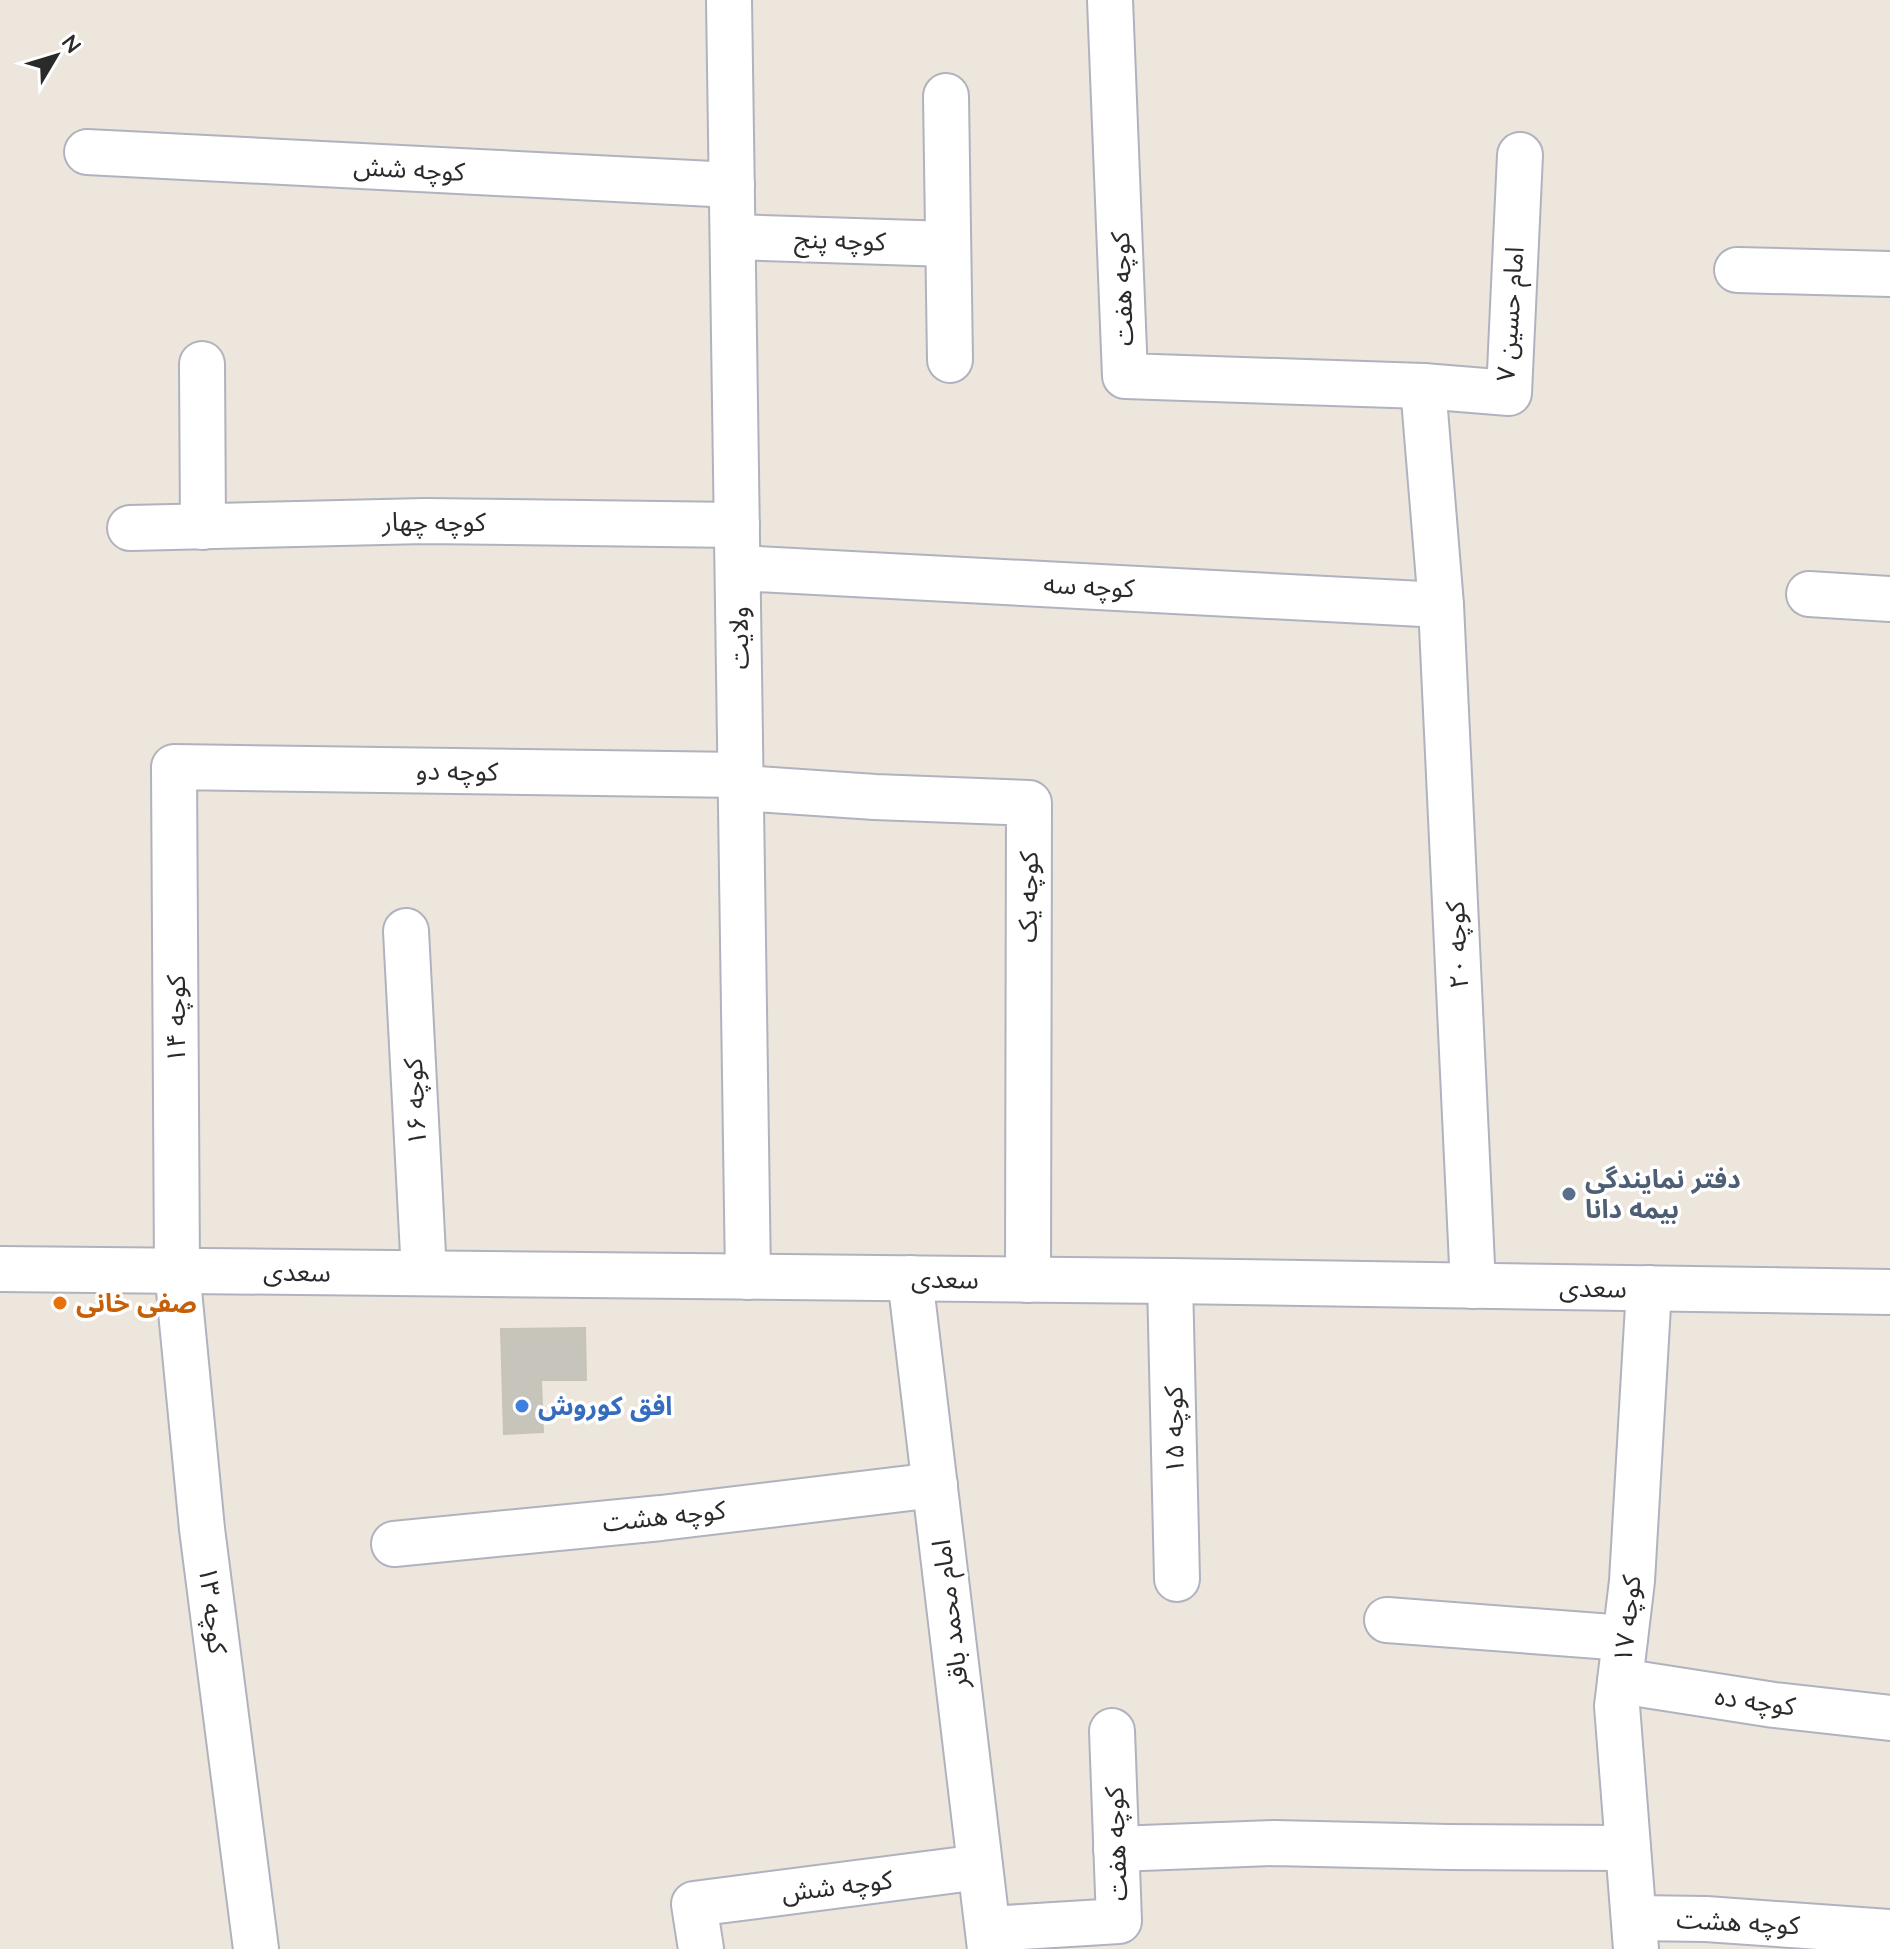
<svg xmlns="http://www.w3.org/2000/svg" width="1890" height="1949" font-family="Quicksand,'Noto Sans Arabic',sans-serif">
<rect width="100%" height="100%" fill="#ece6dd"/>
<polygon fill="#c7c4bb" stroke="#c8c3b6" stroke-width="2" points="585,1328 586,1380 541,1380 543,1432 504,1434 501,1329"/>
<g fill="none" stroke-linecap="round" stroke-linejoin="round">
<g stroke="#b0b2be" stroke-width="48">
<g id="minor">
<polyline points="729,0 748,1277"/>
<polyline points="1110,0 1125,376 1423,386 1509,393 1520,155"/>
<polyline points="946,96 950,360"/>
<polyline points="87,152 732,185"/>
<polyline points="733,237 948,244"/>
<polyline points="1737,270 1890,274"/>
<polyline points="202,364 203,527"/>
<polyline points="1423,386 1441,605 1473,1286"/>
<polyline points="130,528 425,521 737,525"/>
<polyline points="738,568 1441,605"/>
<polyline points="1809,594 1890,599"/>
<polyline points="741,788 875,797 1029,803 1028,1280"/>
<polyline points="406,931 424,1273"/>
<polyline points="0,1269 1170,1281 1890,1292"/>
<polyline points="910,1278 990,1949"/>
<polyline points="1170,1281 1177,1579"/>
<polyline points="394,1544 661,1518 935,1485"/>
<polyline points="1387,1620 1625,1638"/>
<polyline points="1620,1681 1774,1705 1890,1718"/>
<polyline points="1116,1849 1274,1843 1448,1847 1628,1848"/>
<polyline points="1634,1918 1706,1919 1890,1932"/>
<polyline points="988,1929 1119,1921 1112,1731"/>
<polyline points="256,1949 202,1529 177,1270 174,767 740,775"/>
<polyline points="701,1949 694,1904 980,1867"/>
<polyline points="1636,1949 1617,1706 1632,1581 1649,1288"/>
</g>
</g>
<use href="#minor" stroke="#fff" stroke-width="44"/>
</g>
<circle fill="#5c6f8a" stroke="#fff" stroke-width="3" cx="1569" cy="1194" r="8"/>
<circle fill="#e8710a" stroke="#fff" stroke-width="3" cx="60" cy="1303" r="8"/>
<circle fill="#3f7fe0" stroke="#fff" stroke-width="3" cx="522" cy="1406" r="8"/>
<g text-anchor="middle" stroke-width="7" stroke-linejoin="round" paint-order="stroke">
<g font-size="26" fill="#2a2a2a" stroke="#fff">
<text transform="translate(409 169) rotate(3)" y="9">کوچه شش</text>
<text transform="translate(840 240) rotate(2)" y="9">کوچه پنج</text>
<text transform="translate(1122 289) rotate(-92)" y="9">کوچه هفت</text>
<text transform="translate(1510 314) rotate(-86)" y="9">امام حسین ۷</text>
<text x="434" y="531">کوچه چهار</text>
<text transform="translate(1089 586) rotate(3)" y="9">کوچه سه</text>
<text transform="translate(739 638) rotate(-91)" y="9">ولایت</text>
<text transform="translate(457 771) rotate(1)" y="9">کوچه دو</text>
<text transform="translate(1028 897) rotate(-89)" y="9">کوچه یک</text>
<text transform="translate(1457 945) rotate(-93)" y="9">کوچه ۲۰</text>
<text transform="translate(176 1019) rotate(-90)" y="9">کوچه ۱۴</text>
<text transform="translate(415 1102) rotate(-93)" y="9">کوچه ۱۶</text>
<text transform="translate(297 1272) rotate(1)" y="9">سعدی</text>
<text transform="translate(945 1279) rotate(1)" y="9">سعدی</text>
<text transform="translate(1593 1288) rotate(1)" y="9">سعدی</text>
<text transform="translate(1174 1430) rotate(-91)" y="9">کوچه ۱۵</text>
<text transform="translate(664 1516) rotate(-6)" y="9">کوچه هشت</text>
<text transform="translate(213 1610) rotate(83)" y="9">کوچه ۱۳</text>
<text transform="translate(950 1614) rotate(-97)" y="9">امام محمد باقر</text>
<text transform="translate(1627 1619) rotate(-84)" y="9">کوچه ۱۷</text>
<text transform="translate(1755 1701) rotate(8)" y="9">کوچه ده</text>
<text transform="translate(1116 1844) rotate(-92)" y="9">کوچه هفت</text>
<text transform="translate(837 1886) rotate(-7)" y="9">کوچه شش</text>
<text transform="translate(1738 1922) rotate(3)" y="9">کوچه هشت</text>
</g>
<g font-size="26" font-weight="bold" fill="#4e5e75" stroke="#fff" text-anchor="start">
<text x="1585" y="1188">دفتر نمایندگی<tspan x="1585" dy="30">بیمه دانا</tspan></text>
</g>
<g font-size="26" font-weight="bold" fill="#c56008" stroke="#fff" text-anchor="start">
<text x="76" y="1312">صفی خانی</text>
</g>
<g font-size="26" font-weight="bold" fill="#366cbe" stroke="#fff" text-anchor="start">
<text x="538" y="1415">افق کوروش</text>
</g>
</g>
<g transform="translate(56 56) rotate(52)" stroke="#ffffff" stroke-width="6" paint-order="stroke">
<path d="M0-6L14 30L0 20L-14 30Z" fill="#2a2a2a"/>
<text y="-12" font-size="22" font-weight="bold" text-anchor="middle" fill="#2a2a2a">N</text>
</g>
</svg>
